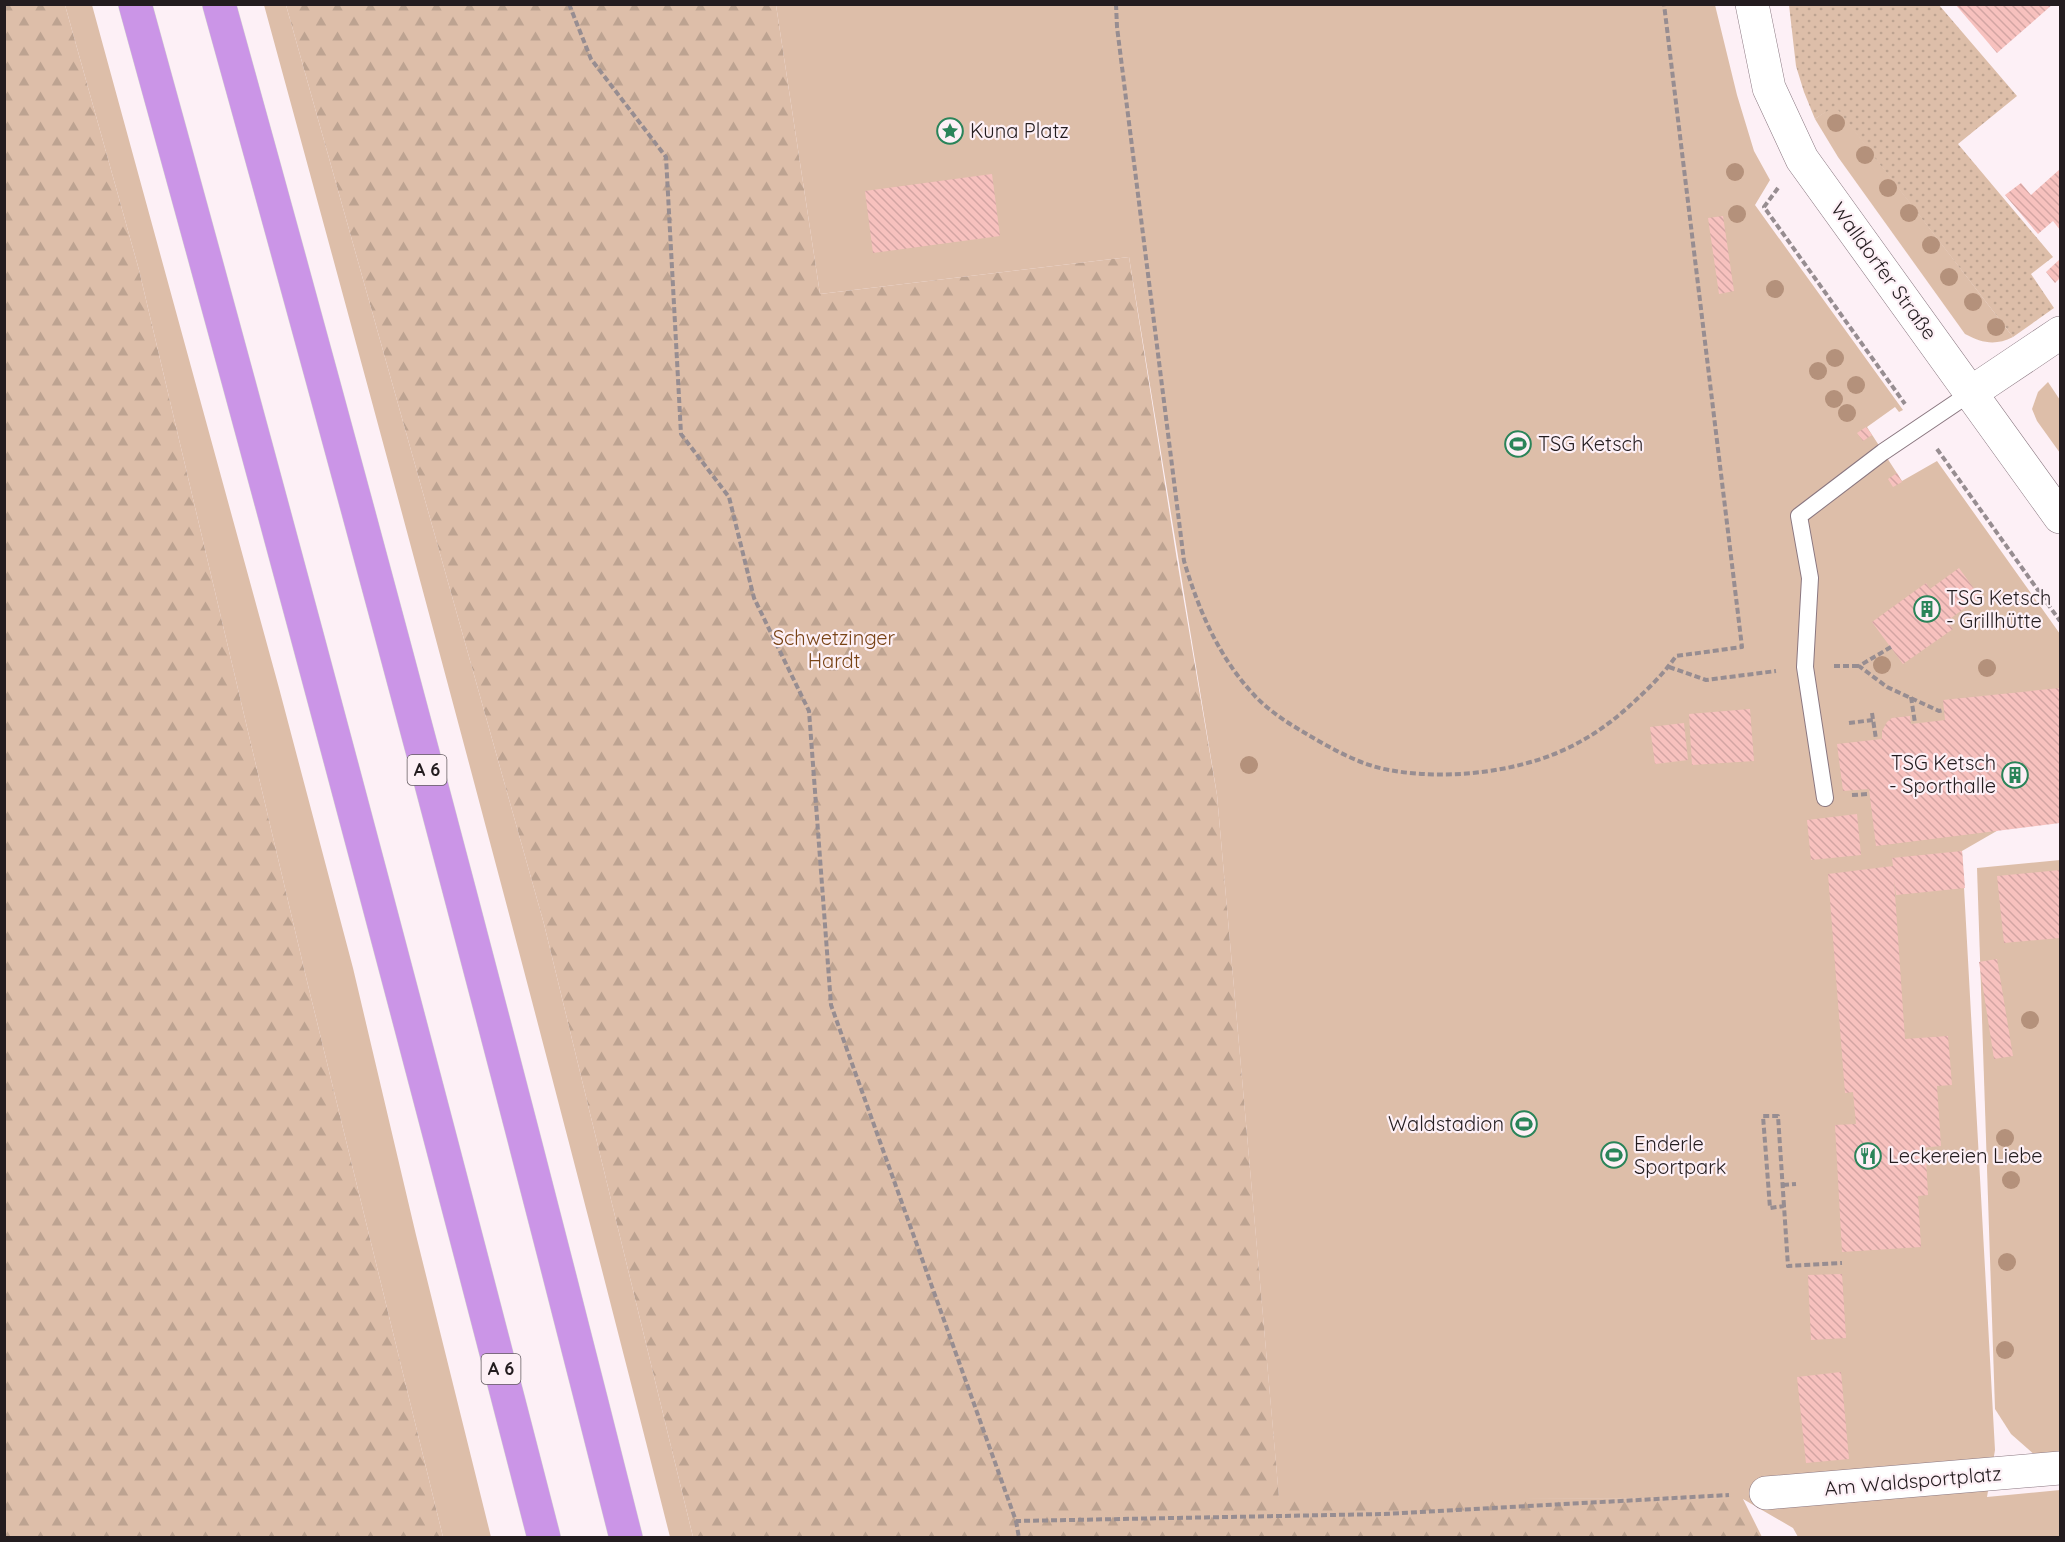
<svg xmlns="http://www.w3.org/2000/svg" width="2065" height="1542" font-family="Quicksand,sans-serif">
<defs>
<pattern id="forest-firs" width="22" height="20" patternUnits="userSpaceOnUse" patternTransform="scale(1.5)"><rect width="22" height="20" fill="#ddbea9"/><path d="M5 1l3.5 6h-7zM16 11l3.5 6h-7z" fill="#bda391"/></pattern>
<pattern id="garden-dots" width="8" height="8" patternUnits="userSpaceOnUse" patternTransform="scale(1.5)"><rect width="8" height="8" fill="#ddbea9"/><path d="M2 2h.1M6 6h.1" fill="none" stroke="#bda391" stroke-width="1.8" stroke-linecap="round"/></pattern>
<pattern id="building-back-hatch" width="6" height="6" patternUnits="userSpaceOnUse" patternTransform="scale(1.5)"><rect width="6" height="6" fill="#f7c1be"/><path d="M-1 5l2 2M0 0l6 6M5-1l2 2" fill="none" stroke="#d3a5a3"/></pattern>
</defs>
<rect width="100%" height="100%" fill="#fdf0f6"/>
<g fill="#ddbea9">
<polygon points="65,5 92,5 279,688 353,968 416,1235 491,1537 443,1537 306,977 139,270"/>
<path d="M264 5H286L544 924 693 1537H670C541 1025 403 514 264 5Z"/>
<polygon points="776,5 1715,5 1737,95 1754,151 1770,180 1755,205 1903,410 1899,412 1895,407 1867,427 1902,481 1937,461 2060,634 2060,802 2035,809 1962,851 1995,1450 1987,1497 2060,1490 2060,1537 1798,1537 1793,1528 1743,1499 1279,1498 1217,795 1129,257 820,294"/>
<path d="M1835 105 2013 337C1995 346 1982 343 1965 334L1838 157 1815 119Z"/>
<polygon points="2048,382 2060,400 2060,453 2037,421 2032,409 2038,392"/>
<polygon points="2060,860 2060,1453 2035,1455 2011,1434 1995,1409 1977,868"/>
</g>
<g fill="url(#forest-firs)">
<polygon points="65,5 139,270 306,977 443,1537 5,1537 4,5"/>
<polygon points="286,5 776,5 820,294 1129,257 1177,560 1217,795 1279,1497 1743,1499 1762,1537 693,1537 544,924"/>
</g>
<polygon fill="url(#garden-dots)" points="1789,5 1939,5 2017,96 1958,144 2053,257 2031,274 2054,308 2013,337 1835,106 1815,119 1804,92 1796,66"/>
<g fill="url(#building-back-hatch)">
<polygon points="1955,4 2053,4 1997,53"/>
<polygon points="2060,169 2060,230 2053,221 2038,234 2005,195 2021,183 2031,195"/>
<polygon points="992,174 1000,236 873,253 865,191"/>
<polygon points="1723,216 1734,291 1719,294 1708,218"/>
<polygon points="2060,259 2060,278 2055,283 2046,272"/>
<polygon points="1866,427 1872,435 1863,441 1857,433"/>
<polygon points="1897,473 1902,482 1893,487 1888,479"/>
<polygon points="1959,568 1980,597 1947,621 1953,629 1903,664 1872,622 1926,583 1930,589"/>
<polygon points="2060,688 2060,823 1876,846 1869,789 1843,791 1837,744 1882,739 1882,731 1887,722 1892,718 1910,716 1911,724 1945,720 1943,700"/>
<polygon points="1750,709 1754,761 1692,765 1689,714"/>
<polygon points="1684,723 1688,760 1655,764 1650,727"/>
<polygon points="1857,814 1861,855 1811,860 1807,820"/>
<polygon points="1962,851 1965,888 1896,895 1894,880 1905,1039 1948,1036 1952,1085 1937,1086 1941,1146 1920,1148 1921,1158 1926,1158 1928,1195 1918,1196 1921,1247 1842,1252 1835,1125 1856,1124 1853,1092 1845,1093 1828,874 1893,866 1892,858"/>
<polygon points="2060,870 2060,938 2004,943 1997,876"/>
<polygon points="1997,959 2013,1056 1994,1059 1979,962"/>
<polygon points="1842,1274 1846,1338 1811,1340 1808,1275"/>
<polygon points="1841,1372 1849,1459 1806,1463 1797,1377"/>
</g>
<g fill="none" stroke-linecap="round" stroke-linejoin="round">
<g stroke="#8a7780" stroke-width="18">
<polyline id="service" points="1825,798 1805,667 1810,578 1799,516 1883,452 1972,392"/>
</g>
<g stroke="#8a7780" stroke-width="34">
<g id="minor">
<polyline points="1752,4 1769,88 1802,159 2060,517"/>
<polyline points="1972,392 2060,333"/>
<polyline points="1766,1493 2060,1468"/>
</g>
</g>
<g stroke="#d3d2d2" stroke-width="34">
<g id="motorway">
<path d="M135 4C276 514 412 1025 544 1538"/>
<path d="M219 4C361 514 497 1025 626 1538"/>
</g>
</g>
<g stroke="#978d91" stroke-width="4" stroke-dasharray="6 3" stroke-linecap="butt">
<polyline points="569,4 591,59 666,157 681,434 729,497 754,598 809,711 831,1005 1016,1521 1384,1514 1729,1495"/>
<path d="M1116 4 1117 27 1184 561C1199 611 1219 658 1255 696 1270 712 1291 725 1310 736 1334 750 1361 765 1389 770 1449 781 1529 772 1583 740 1603 729 1620 715 1637 699 1651 686 1665 672 1676 656L1742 647 1664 4"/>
<polyline points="1778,188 1764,207 1905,404"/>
<polyline points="1937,449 2060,621"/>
<polyline points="1891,647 1859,666 1887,687 1939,711 1944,710"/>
<polyline points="1834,666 1859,666"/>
<polyline points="1669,667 1706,680 1776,671"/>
<polyline points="1911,697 1915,723"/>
<polyline points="1872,713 1876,739"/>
<polyline points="1849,723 1873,720"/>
<polyline points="1852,795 1869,794"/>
<polyline points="1783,1185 1796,1184"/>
<polyline points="1784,1206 1778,1116 1763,1116 1770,1208 1784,1206 1788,1266 1842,1263"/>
<polyline points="1016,1521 1019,1538"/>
</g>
<use href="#service" stroke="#fff" stroke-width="16"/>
<use href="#minor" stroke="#fff" stroke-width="33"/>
<use href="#motorway" stroke="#cb95e7" stroke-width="33"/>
</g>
<g fill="#b4917b">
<circle cx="1836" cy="123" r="9"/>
<circle cx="1865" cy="155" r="9"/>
<circle cx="1735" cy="172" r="9"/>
<circle cx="1888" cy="188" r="9"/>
<circle cx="1909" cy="213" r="9"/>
<circle cx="1737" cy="214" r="9"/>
<circle cx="1931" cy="245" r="9"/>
<circle cx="1949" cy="277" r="9"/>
<circle cx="1775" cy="289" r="9"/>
<circle cx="1973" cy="302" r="9"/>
<circle cx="1996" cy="327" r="9"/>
<circle cx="1835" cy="358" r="9"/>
<circle cx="1818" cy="371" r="9"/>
<circle cx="1856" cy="385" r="9"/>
<circle cx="1834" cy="399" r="9"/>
<circle cx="1847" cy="413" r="9"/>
<circle cx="1882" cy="665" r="9"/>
<circle cx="1987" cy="668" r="9"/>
<circle cx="1249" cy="765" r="9"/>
<circle cx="2030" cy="1020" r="9"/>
<circle cx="2005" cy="1138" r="9"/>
<circle cx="2011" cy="1180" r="9"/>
<circle cx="2007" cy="1262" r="9"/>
<circle cx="2005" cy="1350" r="9"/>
</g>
<defs>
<g id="sight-ring" transform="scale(1.35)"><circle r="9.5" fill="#fdf0f6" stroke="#2a8459" stroke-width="1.5"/><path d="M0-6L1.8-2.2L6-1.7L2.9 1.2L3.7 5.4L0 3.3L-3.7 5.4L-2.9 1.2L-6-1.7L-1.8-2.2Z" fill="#2a8459"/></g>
<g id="stadium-ring" transform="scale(1.35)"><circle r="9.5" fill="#fdf0f6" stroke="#2a8459" stroke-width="1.5"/><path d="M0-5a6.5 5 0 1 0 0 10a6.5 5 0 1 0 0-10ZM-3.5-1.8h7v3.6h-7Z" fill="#2a8459"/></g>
<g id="building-ring" transform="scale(1.35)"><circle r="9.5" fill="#fdf0f6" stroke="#2a8459" stroke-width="1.5"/><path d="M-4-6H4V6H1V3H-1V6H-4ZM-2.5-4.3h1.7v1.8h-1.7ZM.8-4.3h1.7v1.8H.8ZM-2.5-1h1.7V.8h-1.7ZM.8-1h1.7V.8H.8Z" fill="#2a8459"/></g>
<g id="restaurant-ring" transform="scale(1.35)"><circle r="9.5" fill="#fdf0f6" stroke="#2a8459" stroke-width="1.5"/><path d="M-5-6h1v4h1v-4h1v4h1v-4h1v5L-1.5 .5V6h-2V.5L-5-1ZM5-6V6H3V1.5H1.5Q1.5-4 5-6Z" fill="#2a8459"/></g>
</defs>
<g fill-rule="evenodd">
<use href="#sight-ring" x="950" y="131"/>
<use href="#stadium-ring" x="1518" y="444"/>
<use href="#building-ring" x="1927" y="609"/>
<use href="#building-ring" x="2015" y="775"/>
<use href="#stadium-ring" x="1524" y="1124"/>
<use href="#stadium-ring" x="1614" y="1155"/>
<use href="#restaurant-ring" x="1868" y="1156"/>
</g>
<g text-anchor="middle" stroke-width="4.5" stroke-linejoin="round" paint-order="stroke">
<g fill="#fdf0f6" stroke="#645c60" stroke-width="1.5">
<rect x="407.5" y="755" width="39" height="30" rx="4.5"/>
<rect x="481.5" y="1354" width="39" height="30" rx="4.5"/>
</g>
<g font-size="18" font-weight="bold" fill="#231c1f">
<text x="427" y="776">A 6</text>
<text x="501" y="1375">A 6</text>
</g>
<g font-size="20" fill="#231c1f" stroke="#fdf0f6" text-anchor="start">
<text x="970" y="138">Kuna Platz</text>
<text x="1538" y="451">TSG Ketsch</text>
<text x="1946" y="605">TSG Ketsch<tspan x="1946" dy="23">- Grillhütte</tspan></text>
<text x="1996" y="770" text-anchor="end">TSG Ketsch<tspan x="1996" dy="23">- Sporthalle</tspan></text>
<text x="1504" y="1131" text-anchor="end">Waldstadion</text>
<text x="1634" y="1151">Enderle<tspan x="1634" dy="23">Sportpark</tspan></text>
<text x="1888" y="1163">Leckereien Liebe</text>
</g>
<g font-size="20" fill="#231c1f" stroke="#fdf0f6">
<text transform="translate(1884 271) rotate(54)" y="7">Walldorfer Straße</text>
<text transform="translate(1913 1481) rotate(-5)" y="7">Am Waldsportplatz</text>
</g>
<g font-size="20" fill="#794417" stroke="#fdf0f6">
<text x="834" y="645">Schwetzinger<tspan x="834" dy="23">Hardt</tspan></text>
</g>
</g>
<rect width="2065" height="1542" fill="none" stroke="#231c1f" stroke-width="12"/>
</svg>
